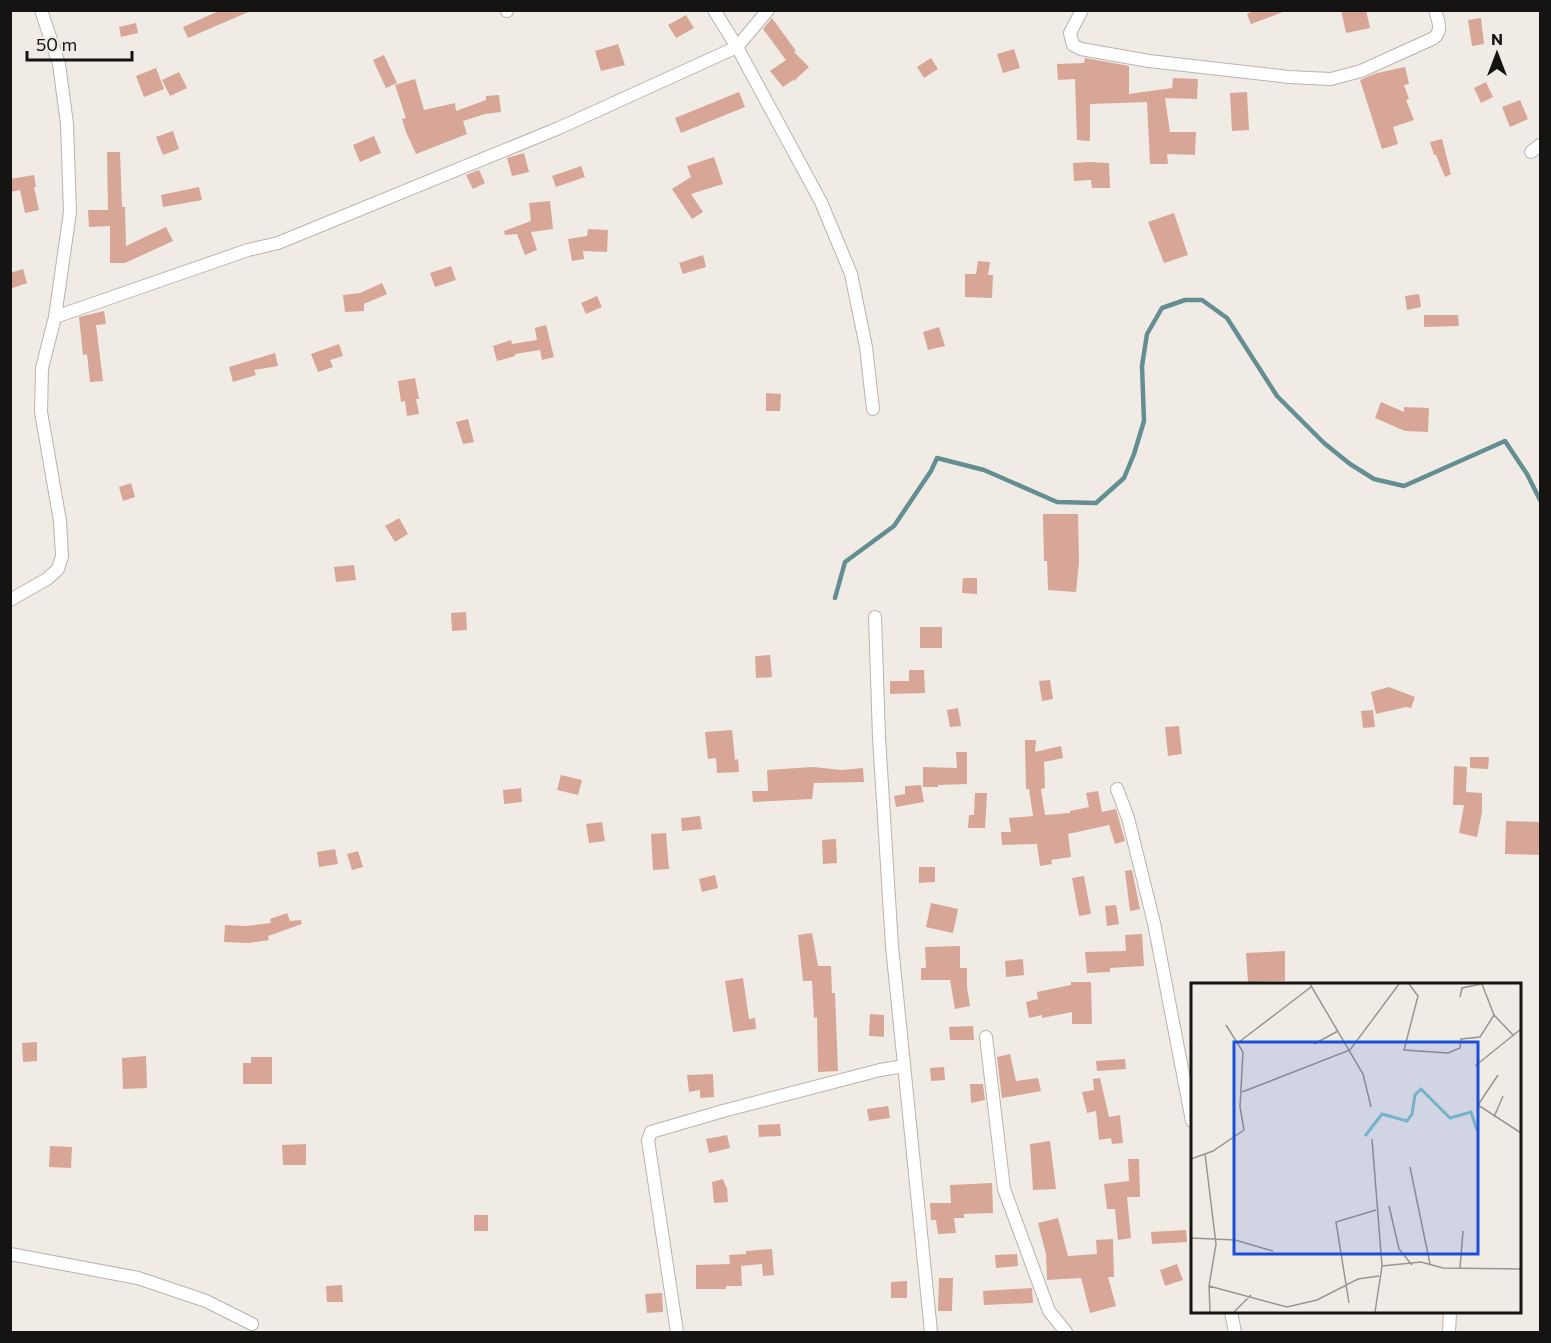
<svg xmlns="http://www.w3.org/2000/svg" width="1551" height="1343" font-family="Commissioner,sans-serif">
<rect width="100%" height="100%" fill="#f0ece5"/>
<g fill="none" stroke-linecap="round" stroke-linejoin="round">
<polyline stroke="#648e91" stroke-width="4.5" points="835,598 845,562 894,526 931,471 937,458 984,470 1057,502 1096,503 1124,478 1134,454 1144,421 1142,366 1147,334 1162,308 1185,300 1202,300 1227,318 1277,396 1324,443 1350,464 1374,479 1404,486 1505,441 1527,474 1540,500"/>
</g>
<g fill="#d7a696">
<polygon points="221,10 253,10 188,38 183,27"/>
<polygon points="1255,10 1283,10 1283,12 1251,24 1247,14"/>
<polygon points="1341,10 1366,10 1370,28 1346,33"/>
<polygon points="686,15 694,28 676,38 668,25"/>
<polygon points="772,18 796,51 794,52 809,67 794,81 793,80 783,87 770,71 786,60 763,29"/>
<polygon points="1481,18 1484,44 1472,46 1468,20"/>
<polygon points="136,23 138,33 121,37 119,27"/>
<polygon points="618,44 625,65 601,71 595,51"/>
<polygon points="1014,49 1020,68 1003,73 997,54"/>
<polygon points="384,55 397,83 386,88 373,60"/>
<polygon points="931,58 938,69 924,78 917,67"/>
<polygon points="1085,58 1129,66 1129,94 1172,88 1173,78 1198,79 1197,99 1165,98 1170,132 1196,132 1195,155 1167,154 1168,164 1150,164 1147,102 1090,104 1090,141 1077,140 1075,79 1058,80 1057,64 1084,63"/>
<polygon points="1405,67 1409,84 1404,85 1409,99 1406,100 1414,120 1393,127 1398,144 1382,149 1360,80 1377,73"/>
<polygon points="156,68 164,89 144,97 136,76"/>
<polygon points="179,72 187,88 170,96 162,80"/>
<polygon points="415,79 424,110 455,103 456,111 486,100 486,96 499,95 501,112 485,114 463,121 467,134 416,154 406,132 402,119 406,118 395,85"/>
<polygon points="1486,82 1493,97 1481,103 1474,88"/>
<polygon points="739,92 745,107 681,133 675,118"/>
<polygon points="1247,92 1249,130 1232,131 1230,93"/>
<polygon points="1520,100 1528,119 1510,127 1502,107"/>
<polygon points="173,131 179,149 163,155 156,137"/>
<polygon points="374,136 381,153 360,162 353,145"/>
<polygon points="1442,139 1451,174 1445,177 1436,155 1434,155 1430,142"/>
<polygon points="107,152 120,152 122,207 125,207 126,246 166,227 173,241 125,263 110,263 110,226 89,227 88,210 108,210"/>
<polygon points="524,153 529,172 512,176 507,158"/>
<polygon points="714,157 723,184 691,194 703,212 692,219 672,189 691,177 687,166"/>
<polygon points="1089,162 1109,163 1110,188 1092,188 1091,180 1074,181 1073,163"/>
<polygon points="581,166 585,177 556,187 552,176"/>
<polygon points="479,170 485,183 473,189 466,175"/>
<polygon points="34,175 36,187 34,187 39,210 25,213 20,190 10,192 10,179"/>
<polygon points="199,187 202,200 163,207 161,195"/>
<polygon points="550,201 553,229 531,232 537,250 525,255 517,234 505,235 504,231 531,221 529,203"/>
<polygon points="1174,213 1188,255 1164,263 1148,222"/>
<polygon points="588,229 608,230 607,252 583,251 584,259 572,261 568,239 587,236"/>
<polygon points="703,255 706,267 683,274 679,263"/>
<polygon points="978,261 990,262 988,275 993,275 992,298 965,297 965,274 976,274"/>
<polygon points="451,266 456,280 435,287 430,273"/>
<polygon points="23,269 27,283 10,289 10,273"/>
<polygon points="382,283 387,294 364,304 364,311 345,312 343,295 360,293"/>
<polygon points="1419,294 1421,307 1407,310 1405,296"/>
<polygon points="597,296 602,307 586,314 581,303"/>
<polygon points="104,311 106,324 96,325 103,381 90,382 87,354 83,355 79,317"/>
<polygon points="1424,315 1458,315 1459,326 1424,327"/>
<polygon points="546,325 554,357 542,360 540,350 515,354 515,356 497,361 493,346 511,340 512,344 537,340 535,328"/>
<polygon points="939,327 945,346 928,350 923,332"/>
<polygon points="339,344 343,356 330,360 333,367 318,372 311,354"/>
<polygon points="275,353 278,366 254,370 256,375 233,382 229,367"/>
<polygon points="415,378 419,399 416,399 419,414 407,416 405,401 401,402 398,381"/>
<polygon points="766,393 781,394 780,411 766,411"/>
<polygon points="1381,402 1404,412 1404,407 1429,408 1428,432 1405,431 1375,418"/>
<polygon points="468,419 474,442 463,444 456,422"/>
<polygon points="131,483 135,497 123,501 119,487"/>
<polygon points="1043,514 1078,514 1079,562 1076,592 1048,590 1047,561 1044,561"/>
<polygon points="399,518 408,534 395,542 385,526"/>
<polygon points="354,565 356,580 336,582 334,567"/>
<polygon points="963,578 977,578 977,594 962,593"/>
<polygon points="466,612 467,630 452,631 451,613"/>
<rect x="920" y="627" width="22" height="21"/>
<polygon points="770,655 772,677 756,678 755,656"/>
<polygon points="909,670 924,670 925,693 890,694 890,681 909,681"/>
<polygon points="1050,680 1053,699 1042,701 1039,681"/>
<polygon points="1389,687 1415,697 1411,708 1406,707 1376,714 1371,692"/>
<polygon points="958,708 961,726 950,727 947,710"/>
<polygon points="1373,710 1375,727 1363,728 1361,711"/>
<polygon points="1179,726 1182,754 1168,756 1165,727"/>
<polygon points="732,730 735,760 738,759 739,772 717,773 716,758 708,759 705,732"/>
<polygon points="1025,740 1036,740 1035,752 1061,746 1063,758 1044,762 1045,788 1041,789 1045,815 1070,813 1070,811 1089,807 1086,793 1098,791 1102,812 1116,809 1125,841 1115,844 1109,825 1068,834 1071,857 1051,860 1052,864 1040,866 1037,844 1002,845 1001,832 1011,832 1009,818 1033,816 1029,789 1026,789"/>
<polygon points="956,752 967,752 967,784 938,785 938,787 923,787 923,767 957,768"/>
<polygon points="1470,757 1489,757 1488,769 1470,768"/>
<polygon points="1454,766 1467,767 1466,792 1482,793 1482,812 1477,837 1459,833 1464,805 1453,805"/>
<polygon points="813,767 842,770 863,768 864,782 814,783 812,799 753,802 752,791 768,791 767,770"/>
<polygon points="561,775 582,780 578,795 557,790"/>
<polygon points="921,785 924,802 896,807 894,796 905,794 905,786"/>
<polygon points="521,788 522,802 504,804 503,790"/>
<polygon points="975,793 987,793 985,828 968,828 969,815 974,815"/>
<polygon points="700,816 702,829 682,831 681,818"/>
<polygon points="1506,821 1540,822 1540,855 1505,854"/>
<polygon points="602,822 605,841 589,843 586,824"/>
<polygon points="666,833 669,869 653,870 651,834"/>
<polygon points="836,839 837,863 823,864 822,840"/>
<polygon points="335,849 338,864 319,867 317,852"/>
<polygon points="358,851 363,867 352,870 347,854"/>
<polygon points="919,867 935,867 935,882 919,883"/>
<polygon points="1132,870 1140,909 1130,911 1125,871"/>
<polygon points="715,875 718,888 702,892 699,879"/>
<polygon points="1084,876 1091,914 1079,916 1072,878"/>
<polygon points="931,903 958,909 953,933 926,927"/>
<polygon points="1116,905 1119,924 1107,926 1105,906"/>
<polygon points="287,913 290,921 301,920 302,924 268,936 269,940 248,943 224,942 225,925 246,926 271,923 270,919"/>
<polygon points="812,933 818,966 831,966 832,993 835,993 838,1071 818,1072 817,1017 814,1018 812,981 803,981 798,935"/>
<polygon points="1142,934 1144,966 1110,968 1110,972 1087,973 1085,952 1126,951 1125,935"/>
<polygon points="960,946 960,968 967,968 967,988 970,1006 955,1009 950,980 921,980 921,968 926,968 925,947"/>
<polygon points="1285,951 1285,981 1248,982 1246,953"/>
<polygon points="1023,959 1024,975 1006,977 1005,961"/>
<polygon points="743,978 749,1019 755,1018 756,1029 733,1032 725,981"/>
<polygon points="1071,982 1091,982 1092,1024 1072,1024 1072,1012 1042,1018 1042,1015 1029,1018 1026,1002 1038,999 1037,992 1071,985"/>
<polygon points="870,1014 884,1015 884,1037 869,1036"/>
<polygon points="973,1026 974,1040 950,1040 949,1027"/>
<polygon points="37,1042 37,1061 23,1062 22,1043"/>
<polygon points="1010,1054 1016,1081 1038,1078 1041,1091 1002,1098 997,1057"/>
<polygon points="146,1056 147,1088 123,1089 122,1058"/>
<polygon points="251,1057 272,1057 272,1084 243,1084 243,1063 251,1063"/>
<polygon points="1125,1059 1126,1069 1097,1071 1096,1061"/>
<polygon points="944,1067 945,1080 931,1081 930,1068"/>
<polygon points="713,1074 714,1097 700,1098 700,1090 689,1092 687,1075"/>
<polygon points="1100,1078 1109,1117 1120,1115 1123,1143 1112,1144 1111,1138 1099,1140 1096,1111 1087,1113 1082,1092 1094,1090 1093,1079"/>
<polygon points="970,1084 983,1084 985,1100 971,1103"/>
<polygon points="888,1106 890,1118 869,1121 867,1109"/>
<polygon points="780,1124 781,1136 759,1137 758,1125"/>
<polygon points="727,1135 730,1148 709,1153 706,1139"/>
<polygon points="1050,1141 1056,1189 1033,1190 1030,1144"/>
<polygon points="306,1144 306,1165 283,1165 282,1145"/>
<polygon points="50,1146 72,1147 71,1168 49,1167"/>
<polygon points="1128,1159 1139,1159 1140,1197 1127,1197 1131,1238 1118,1240 1115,1209 1107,1209 1104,1184 1129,1181"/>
<polygon points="723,1179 726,1187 727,1187 728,1202 714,1203 712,1182"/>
<polygon points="992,1183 993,1213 964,1214 964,1218 954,1218 956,1233 938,1234 936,1220 931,1220 930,1203 951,1203 950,1185"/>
<rect x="474" y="1215" width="14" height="16"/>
<polygon points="1058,1218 1068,1256 1097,1254 1096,1240 1113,1239 1114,1277 1108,1277 1116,1306 1090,1313 1081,1278 1047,1280 1046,1254 1038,1223"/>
<polygon points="1186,1230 1187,1242 1152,1244 1151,1232"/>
<polygon points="772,1249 774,1275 763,1276 762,1264 741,1266 742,1286 726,1286 726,1289 696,1289 696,1265 730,1264 729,1255 746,1254 746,1251"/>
<polygon points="1017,1254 1018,1266 996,1268 995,1255"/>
<polygon points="1177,1264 1183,1280 1165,1286 1160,1270"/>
<polygon points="939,1278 953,1278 952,1311 938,1311"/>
<polygon points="907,1281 907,1298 891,1298 891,1282"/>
<polygon points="342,1285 343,1302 327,1302 326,1286"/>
<polygon points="1032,1288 1033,1303 984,1305 983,1291"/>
<polygon points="662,1293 663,1312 647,1313 645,1294"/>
</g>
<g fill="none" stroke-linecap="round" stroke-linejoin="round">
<g stroke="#b7b4ae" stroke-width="14">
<g id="minor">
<polyline points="714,10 737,47 821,202 851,274 866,347 873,409"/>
<path d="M1082 10 1070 33 1073 45 1081 49 1149 61 1289 77 1331 79 1361 71 1434 38C1443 30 1438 21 1435 10"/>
<polyline points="507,11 507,10"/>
<polyline points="1531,152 1540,145"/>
<polyline points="55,317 248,250 278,243 559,128 737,47 768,10"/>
<polyline points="10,600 47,579 58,569 62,556 60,521 41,412 42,368 55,317 70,212 67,124 59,64 41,10"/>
<polyline points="875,617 879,737 892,946 931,1332"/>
<polyline points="1117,789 1128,818 1154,923 1192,1121"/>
<polyline points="986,1037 1004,1189 1049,1311 1066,1332"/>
<polyline points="10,1254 138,1278 206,1301 252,1324"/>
<polyline points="1231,1312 1235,1332"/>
<polyline points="677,1332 648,1140 651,1132 723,1111 880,1070 904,1066"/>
<polyline points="1449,1332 1450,1312"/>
</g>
</g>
<use href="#minor" stroke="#fff" stroke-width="12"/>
</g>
<g transform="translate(1191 983)">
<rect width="330" height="330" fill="#f0ece5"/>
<path fill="none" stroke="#86c3c8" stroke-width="3" d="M174 153 191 131 216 138 221 131 224 112 230 106 259 135 280 129 286 147"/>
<path fill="none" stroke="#999691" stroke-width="1.5" d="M119 1 172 91 180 124M218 1 227 13 213 67 257 70 269 65 270 56 289 54 303 32M291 1 303 32 322 52M269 14 271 5 290 1M48 59 120 4M123 61 147 48M284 83 330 46M307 92 287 122 330 150M51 109 159 67 208 1M303 134 312 113M181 156 191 283 184 329M14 171 25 261 18 303 19 329M0 176 22 168 53 147 49 124 52 69 35 42M219 184 239 281M198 223 208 266 221 282M0 255 44 257 82 268M191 283 230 279 252 285 330 286M269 285 272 248M18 303 96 324 126 317 167 296 188 293M158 320 145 239 185 227M43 329 60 312"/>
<path fill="#1d4ed8" fill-opacity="0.15" stroke="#1d4ed8" stroke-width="3" d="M43 59H287V271H43Z"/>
<rect width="330" height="330" fill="none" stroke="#161412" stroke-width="3"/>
</g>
<rect width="1551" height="1343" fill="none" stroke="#161412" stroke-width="24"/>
<g transform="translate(1497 54)" stroke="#f0ece5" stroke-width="4.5" paint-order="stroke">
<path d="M0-4.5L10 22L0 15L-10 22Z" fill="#161412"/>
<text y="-9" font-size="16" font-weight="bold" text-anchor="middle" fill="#161412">N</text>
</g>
<path d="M27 51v9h105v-9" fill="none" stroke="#161412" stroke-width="3"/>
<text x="36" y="51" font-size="18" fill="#161412" stroke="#f0ece5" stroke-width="4.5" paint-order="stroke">50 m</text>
</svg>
